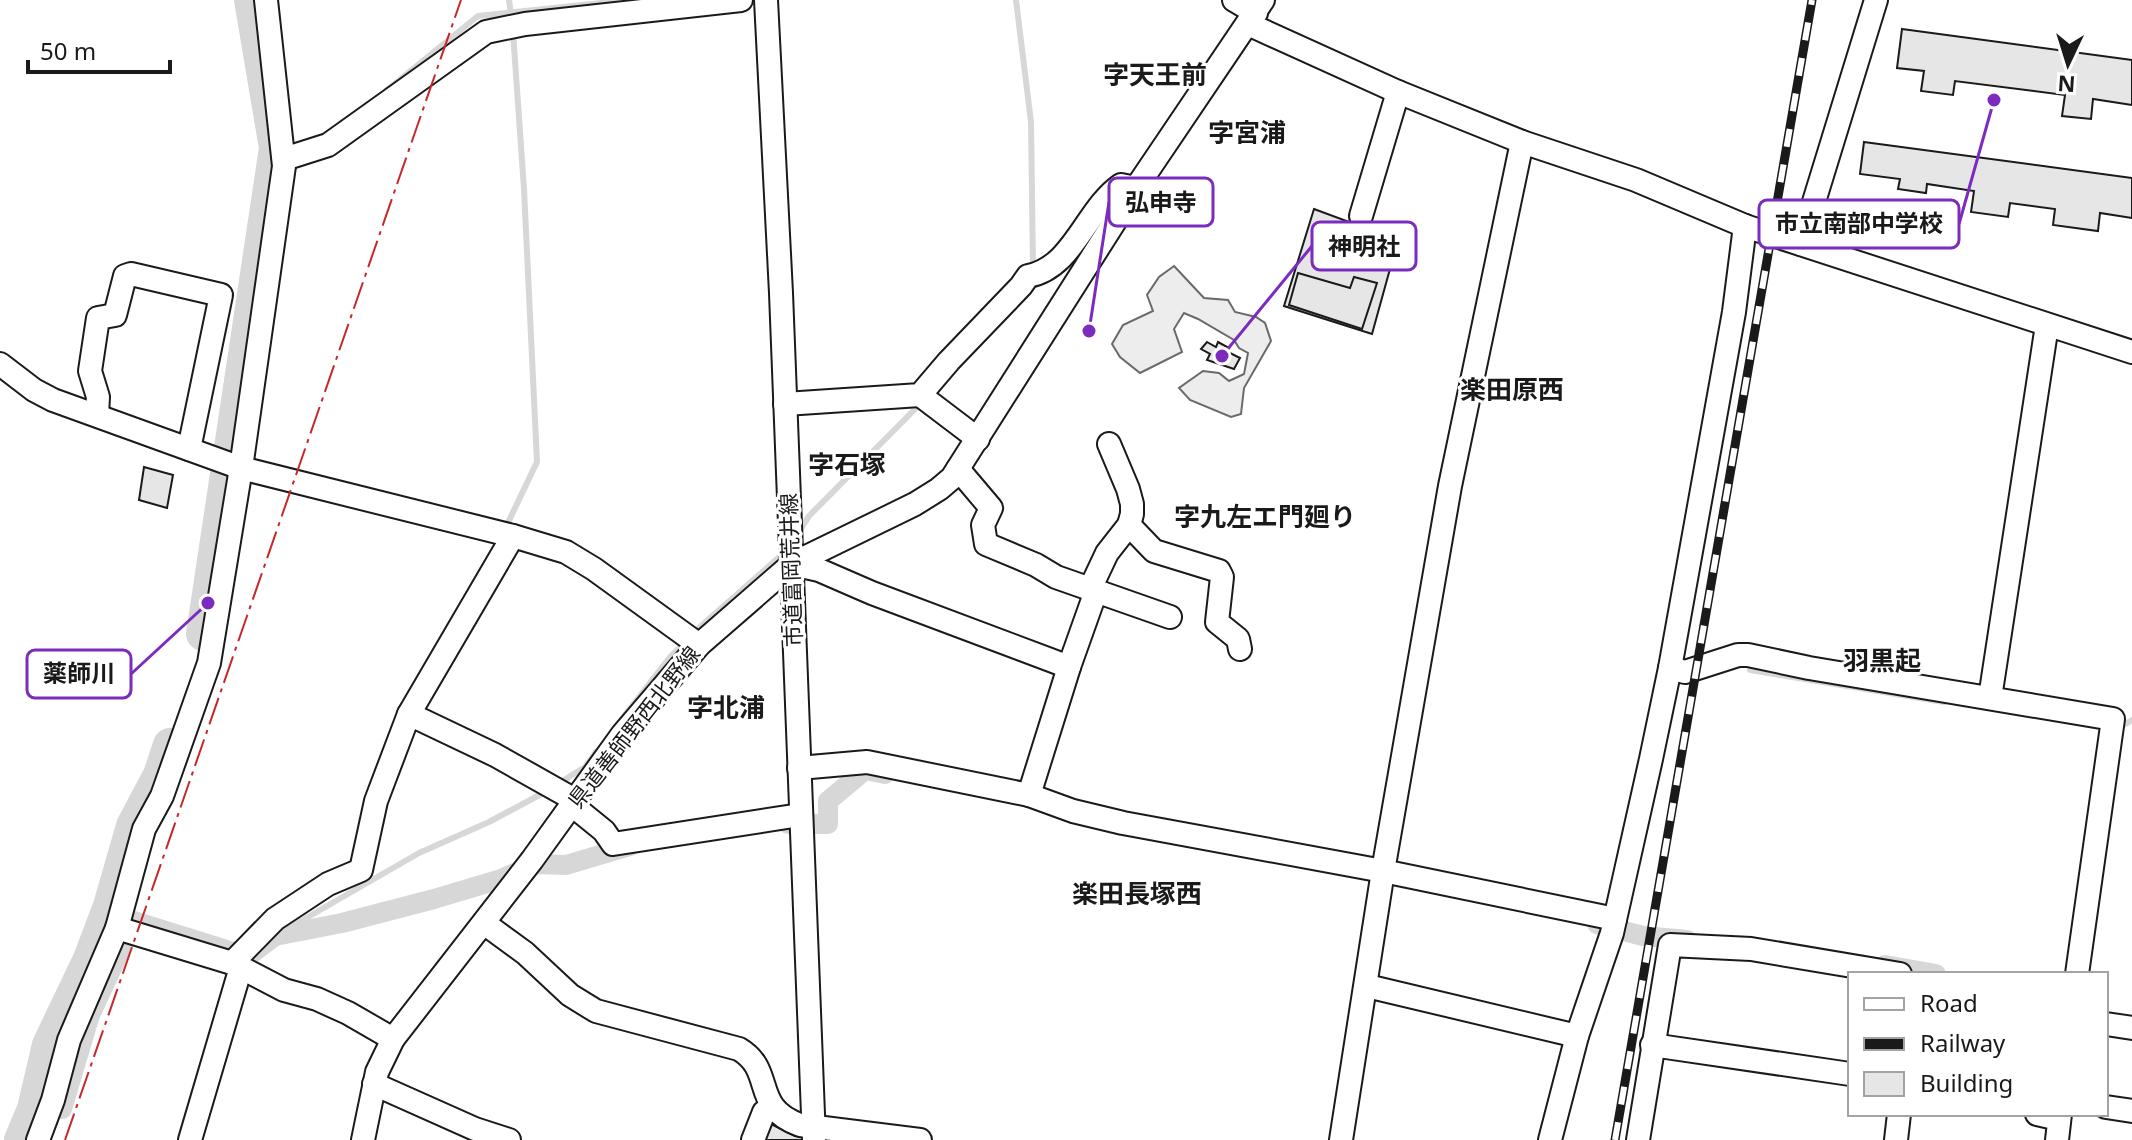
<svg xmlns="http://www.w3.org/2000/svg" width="2132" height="1140" font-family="'Noto Sans','Noto Sans JP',sans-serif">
<rect width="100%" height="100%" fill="#fff"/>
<polygon fill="#ededed" stroke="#6a6a6a" stroke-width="2" points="1174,266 1204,298 1228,300 1235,312 1256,317 1265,323 1271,341 1244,388 1241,414 1231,417 1190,400 1179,388 1203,371 1219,373 1229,381 1244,374 1248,353 1239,348 1234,340 1198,319 1184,313 1174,329 1182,352 1140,373 1120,357 1112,344 1123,325 1153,311 1147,295 1159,277"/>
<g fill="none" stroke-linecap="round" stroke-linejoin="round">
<g stroke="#d7d7d7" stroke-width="6">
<polyline points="509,0 512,21"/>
<polyline points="1016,0 1031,122 1033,267"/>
<polyline points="387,90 478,16 629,0"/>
<polyline points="505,529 537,462 524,189 513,32"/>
<polyline points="798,533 809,516 922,402"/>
<polyline points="1750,670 1944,702"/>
<polyline points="618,724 670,657 701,626 785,552"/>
<polyline points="2117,729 2132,720"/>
<polyline points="556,785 585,767 596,752"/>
<polyline points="275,936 419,853 489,822 547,791"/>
</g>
<g stroke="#d7d7d7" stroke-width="20">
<polyline points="788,824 828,824 828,801 865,770 885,774"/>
<polyline points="1597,924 1643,936 1687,940"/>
<polyline points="1885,965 1936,974"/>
<polyline points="34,1109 62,1109 90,1015 134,921 230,951 251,954 275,936 342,923 434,899 501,879 536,864 566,865 630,846"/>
</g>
<g stroke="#d7d7d7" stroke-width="34">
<polyline points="203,634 276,148 251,0"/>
<polyline points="21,1140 34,1109 49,1045 90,959 110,906 133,826 160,775 170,745"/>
</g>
</g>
<g fill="#e6e6e6" stroke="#1a1a1a" stroke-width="2">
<polygon points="1902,29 2132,60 2132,105 2093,99 2091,119 2062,116 2065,95 1955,81 1953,95 1921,91 1924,71 1897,68"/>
<polygon points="1864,142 2132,178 2132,218 2100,213 2098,231 2053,225 2055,209 2010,203 2008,217 1971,212 1974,191 1927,184 1926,193 1898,189 1900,179 1860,174"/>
<polygon points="1314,209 1398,240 1372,334 1284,306"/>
<polygon points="1298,273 1350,288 1354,277 1377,283 1362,329 1289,305"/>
<polygon points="1207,342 1216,347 1218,342 1229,348 1226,351 1240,358 1234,369 1207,360 1210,354 1201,349"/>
<polygon points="144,467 173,475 167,508 139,500"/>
<polygon points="770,1117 773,1125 795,1136 806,1136 806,1140 756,1140"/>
</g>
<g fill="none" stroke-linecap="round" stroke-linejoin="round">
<g stroke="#1a1a1a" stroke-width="26">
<g id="minor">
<polyline points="766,0 781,293 814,1140"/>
<polyline points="1234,0 1256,13"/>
<polyline points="1248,24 1398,92 1522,142 1636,180 1745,226 2132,352"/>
<polyline points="284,159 328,145 486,32 525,24 741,0"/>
<polyline points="1361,216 1398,92"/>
<polyline points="1801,244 1876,0"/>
<polyline points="0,364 34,390 53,400 241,468 513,536 566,552 594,569 699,645"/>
<polyline points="920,395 978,439"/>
<path d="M785 404 920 395 949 361 1021 286 1028 276C1073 268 1086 209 1121 185L1136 188"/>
<polyline points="97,414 98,397 90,371 98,318 115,315 125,276 131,274 221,295 189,449"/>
<polyline points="958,469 991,508 983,525 986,544 1036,565 1056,577 1170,617"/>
<polyline points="1129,525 1154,551 1219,571 1222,577 1217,622 1238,639 1240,649"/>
<polyline points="792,564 819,570 872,593 1069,667"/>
<polyline points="1090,589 1107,553 1129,525 1132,514 1132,504 1128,489 1109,444"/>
<polyline points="1670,668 1685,672 1738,655 1748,655 1809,668 2113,719 2077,974"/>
<polyline points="1990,698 2047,325"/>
<polyline points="409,714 495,755 575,800"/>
<polyline points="799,768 867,762 1029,795 1073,811 1123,823 1383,871 1615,919"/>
<polyline points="1029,795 1069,667 1096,591"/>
<polyline points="572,805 604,831 613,844 800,815"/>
<path d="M484 923 525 953 570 995 596 1011 739 1049C776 1071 750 1107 800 1125L920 1140"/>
<polyline points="117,928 232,963 284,990 317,999 348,1013 393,1039"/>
<polyline points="232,963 275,919 328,884 361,870 376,801 409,714 513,536"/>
<polyline points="1367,986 1577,1036"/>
<polyline points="2106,1024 2132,1028"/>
<polyline points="1652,1045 1850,1074"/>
<polyline points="374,1084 475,1129 509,1140"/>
<polyline points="2106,1107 2132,1111"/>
<polyline points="2037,1114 2059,1119"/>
<polyline points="38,1140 53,1100 69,1040 117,928 144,829 162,796 209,663 241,468 284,166 266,0"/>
<polyline points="190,1140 241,967"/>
<polyline points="363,1140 377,1072 393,1039 532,860 622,735 699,645 792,564 915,504 939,489 952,478 1136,188 1263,0"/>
<polyline points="753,1140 764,1112 772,1107"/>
<polyline points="1341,1140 1383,871 1450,486 1522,142"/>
<polyline points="1550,1140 1577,1036 1612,933 1651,759 1670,668 1734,312 1745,226"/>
<polyline points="1638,1140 1670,945 1751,949 1900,974"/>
<polyline points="1896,1140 1899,1114"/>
<polyline points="2057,1140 2060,1114"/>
</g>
</g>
<use href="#minor" stroke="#fff" stroke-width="22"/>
<g stroke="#1a1a1a" stroke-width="9">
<polyline id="rail" points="1615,1140 1812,0"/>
</g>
<use href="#rail" stroke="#fff" stroke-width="6" stroke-dasharray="18" stroke-linecap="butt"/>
<polyline stroke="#c62828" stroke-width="2" stroke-dasharray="28 6 4 6" stroke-linecap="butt" points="65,1140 461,0"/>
</g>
<g text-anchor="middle" stroke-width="6" stroke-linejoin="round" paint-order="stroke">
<g font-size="22" fill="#1a1a1a" stroke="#fff">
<text transform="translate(791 570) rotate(-92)" y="8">市道富岡荒井線</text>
<text transform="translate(634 727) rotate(-52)" y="8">県道善師野西北野線</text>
</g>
<g font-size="26" font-weight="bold" fill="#1a1a1a" stroke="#fff">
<text x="1155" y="84">字天王前</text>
<text x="1247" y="142">字宮浦</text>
<text x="1512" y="399">楽田原西</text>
<text x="847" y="474">字石塚</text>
<text x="1265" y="526">字九左エ門廻り</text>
<text x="1882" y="670">羽黒起</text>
<text x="726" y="717">字北浦</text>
<text x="1137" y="903">楽田長塚西</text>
</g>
</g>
<path fill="none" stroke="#7b2cbf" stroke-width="3" d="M1089 331L1109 202M1994 100L1959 224M1222 356L1312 246M208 603L131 674"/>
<g fill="#7b2cbf" stroke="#fff" stroke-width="3">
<circle cx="1089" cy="331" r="8"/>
<circle cx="1994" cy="100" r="8"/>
<circle cx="1222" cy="356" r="8"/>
<circle cx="208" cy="603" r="8"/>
</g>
<g fill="#fff" stroke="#7b2cbf" stroke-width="3">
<rect x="1109" y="178" width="104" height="48" rx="8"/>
<rect x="1759" y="200" width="200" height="48" rx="8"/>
<rect x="1312" y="222" width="104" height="48" rx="8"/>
<rect x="27" y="650" width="104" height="48" rx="8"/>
</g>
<g font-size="24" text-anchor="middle" font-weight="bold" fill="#1a1a1a">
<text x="1161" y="211">弘申寺</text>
<text x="1859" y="232">市立南部中学校</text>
<text x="1364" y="255">神明社</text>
<text x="79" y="682">薬師川</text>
</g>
<rect x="1848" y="972" width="260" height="144" fill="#ffffff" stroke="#a3a3a3" stroke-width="2"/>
<rect x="1864" y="998" width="40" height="12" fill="#ffffff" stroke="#a3a3a3" stroke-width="2"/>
<text x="1920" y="1012" font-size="24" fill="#1a1a1a">Road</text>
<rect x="1864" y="1038" width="40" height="12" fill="#1a1a1a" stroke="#a3a3a3" stroke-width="2"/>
<text x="1920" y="1052" font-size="24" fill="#1a1a1a">Railway</text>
<rect x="1864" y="1072" width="40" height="24" fill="#e6e6e6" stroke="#a3a3a3" stroke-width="2"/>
<text x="1920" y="1092" font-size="24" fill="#1a1a1a">Building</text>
<g transform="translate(2068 64) rotate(184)" stroke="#ffffff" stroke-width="6" paint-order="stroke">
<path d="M0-6L14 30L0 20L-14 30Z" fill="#1a1a1a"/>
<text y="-12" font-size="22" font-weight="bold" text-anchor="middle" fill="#1a1a1a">N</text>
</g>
<path d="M28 60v12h142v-12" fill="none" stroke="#1a1a1a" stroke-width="4"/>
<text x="40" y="60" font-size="24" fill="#1a1a1a" stroke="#ffffff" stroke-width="6" paint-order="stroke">50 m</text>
</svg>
